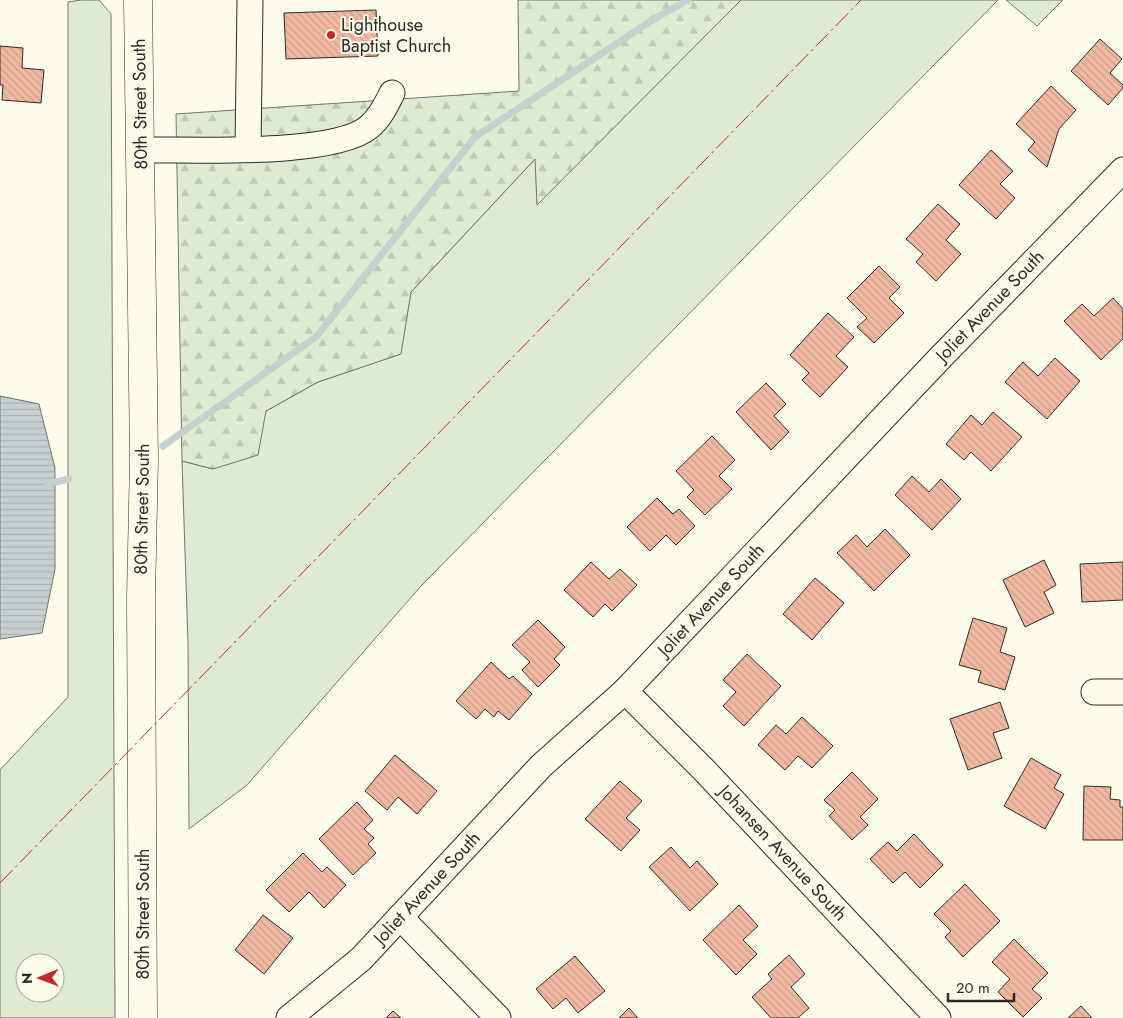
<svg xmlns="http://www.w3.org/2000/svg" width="1123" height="1018" font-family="Jost,sans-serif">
<defs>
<pattern id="forest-firs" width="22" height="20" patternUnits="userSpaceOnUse" patternTransform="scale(1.25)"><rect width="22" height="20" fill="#deebd1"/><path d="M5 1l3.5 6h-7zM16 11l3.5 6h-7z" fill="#bfcab4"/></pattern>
<pattern id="water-rules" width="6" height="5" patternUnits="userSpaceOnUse" patternTransform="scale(1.25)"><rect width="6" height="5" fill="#c7d0d0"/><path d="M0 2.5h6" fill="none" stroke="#abb3b3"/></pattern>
<pattern id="building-back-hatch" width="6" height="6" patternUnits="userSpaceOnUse" patternTransform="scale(1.25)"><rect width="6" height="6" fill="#f2b8a0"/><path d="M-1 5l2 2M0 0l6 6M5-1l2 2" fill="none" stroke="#d09e8a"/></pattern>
</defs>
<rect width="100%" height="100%" fill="#fdfbea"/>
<g fill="#deebd1" stroke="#74746e" fill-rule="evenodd">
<path d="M81 0H99L111 14 115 1018H0V770L68 697V2ZM25 963H55V993H25Z"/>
<polygon points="741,0 998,0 421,586 247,785 189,829 188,643 182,461 213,469 266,411 318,382 400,354 411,292 536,158 537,204"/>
<polygon points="1006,0 1063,0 1037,26"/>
</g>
<polygon fill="url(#forest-firs)" stroke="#74746e" points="518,0 741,0 537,205 535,159 411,292 401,354 318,382 266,411 258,455 213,469 182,461 176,114 519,91"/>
<polygon fill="url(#water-rules)" stroke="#74746e" points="0,396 39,404 55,468 55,569 42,633 0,639"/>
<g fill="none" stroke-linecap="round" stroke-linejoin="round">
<g stroke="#c7d0d0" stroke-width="7">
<polyline points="163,446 316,337 475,137 654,19 688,0"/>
<polyline points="47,484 69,479"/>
</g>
</g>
<g fill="url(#building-back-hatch)" stroke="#2b2b2b">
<polygon points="376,10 378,56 286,59 284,13"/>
<polygon points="1100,39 1122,59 1110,73 1123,85 1123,88 1108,105 1071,71"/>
<polygon points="0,46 23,48 22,68 44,70 41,103 2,100 3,85 0,85"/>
<polygon points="1051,86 1076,110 1059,129 1047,167 1028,150 1035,142 1016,124"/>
<polygon points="991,150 1013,171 1000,184 1015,198 996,219 959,185"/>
<polygon points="938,204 960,224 946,240 961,254 936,281 916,262 923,254 906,239"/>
<polygon points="879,266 900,287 889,298 904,313 874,343 857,327 867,318 847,298"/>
<polygon points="1113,298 1123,309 1123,339 1101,360 1064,321 1082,304 1094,316"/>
<polygon points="828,313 854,337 836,356 848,367 820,397 802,380 809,373 790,355"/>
<polygon points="1055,358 1080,381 1047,419 1005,382 1023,362 1038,376"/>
<polygon points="766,383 786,404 774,416 789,432 771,450 736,412"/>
<polygon points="993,412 1022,437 991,471 971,452 964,460 946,444 971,415 982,425"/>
<polygon points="712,436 735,460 719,476 732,489 705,515 687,497 694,490 676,471"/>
<polygon points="912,476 929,492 941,479 961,499 932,530 895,495"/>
<polygon points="657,498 673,514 679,509 695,526 676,545 666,535 650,551 627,527"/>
<polygon points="885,529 910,555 874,591 837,553 856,535 867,547"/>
<polygon points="1044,560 1056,585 1044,592 1054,613 1025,627 1003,580"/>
<polygon points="591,562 609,579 620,569 637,585 612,611 605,604 593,617 564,590"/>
<polygon points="1123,562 1123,600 1082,602 1080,564"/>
<polygon points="815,578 844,603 812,640 783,614"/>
<polygon points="973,618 1007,628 1000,652 1015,657 1005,690 978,682 981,671 959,665"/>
<polygon points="538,620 565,647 554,659 560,665 538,687 522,670 530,662 512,645"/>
<polygon points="747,654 781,686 744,726 723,706 736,692 723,680"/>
<polygon points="491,662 509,679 513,676 532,694 509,720 498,711 494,717 485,709 476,719 456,701"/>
<polygon points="1000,702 1009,728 993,733 1002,758 968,770 950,719"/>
<polygon points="802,717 833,746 812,768 798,756 785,770 758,745 776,725 786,734"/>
<polygon points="395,755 437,791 417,814 398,797 387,810 365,791"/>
<polygon points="1031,758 1061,775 1054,788 1064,794 1045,829 1004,806"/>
<polygon points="852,772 878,799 860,817 868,825 852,840 829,816 835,810 824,800"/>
<polygon points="620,781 642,801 626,818 640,830 621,851 585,819"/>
<polygon points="1084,786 1111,787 1110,799 1120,800 1120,807 1123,807 1123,840 1083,840"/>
<polygon points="357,802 373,820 364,829 374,838 368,844 376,853 353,875 319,839"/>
<polygon points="914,834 943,865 920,888 905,872 893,883 870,859 888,842 897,851"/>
<polygon points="671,847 690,868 697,861 718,884 690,911 649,867"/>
<polygon points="303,853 322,872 327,867 346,885 324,908 309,892 289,912 266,890"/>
<polygon points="965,884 1000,921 963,957 945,937 951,931 934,914"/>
<polygon points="739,905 758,926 743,940 757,954 736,975 703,940"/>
<polygon points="263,915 293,938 264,974 235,950"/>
<polygon points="1014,939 1048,973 1032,989 1042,998 1023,1017 998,992 1010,979 992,962"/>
<polygon points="789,955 805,974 791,987 809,1008 798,1018 771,1018 752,997 772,979 768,974"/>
<polygon points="575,956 605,991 578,1013 566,998 553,1009 536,989"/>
<polygon points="1081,1006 1092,1018 1068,1018"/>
<polygon points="629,1008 638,1018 619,1018"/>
<polygon points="393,1011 401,1018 386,1018"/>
</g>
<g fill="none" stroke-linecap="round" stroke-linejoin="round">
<g stroke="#2b2b2b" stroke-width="27">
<g id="minor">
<polyline points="248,149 250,0"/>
<path d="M140 150C190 149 333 157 369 127 380 118 386 105 392 93"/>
<polyline points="625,691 704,770 938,1018"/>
<polyline points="1094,692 1123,692"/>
<polyline points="400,917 498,1018"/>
<polyline points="289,1018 361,959 541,766 625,691 940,358 1123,170"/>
</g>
</g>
<g stroke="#2b2b2b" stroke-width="29">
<polyline id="major" points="138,0 144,459 141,597 143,1018"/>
</g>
<use href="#minor" stroke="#fdfbea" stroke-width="25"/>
<use href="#major" stroke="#fdfbea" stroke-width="28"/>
<polyline stroke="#c62828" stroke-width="1" stroke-dasharray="18 4 2.5 4" stroke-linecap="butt" points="0,883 861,0"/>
</g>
<circle fill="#c62828" stroke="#fdfbea" stroke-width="2" cx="331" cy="35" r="5"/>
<g text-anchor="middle" stroke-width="4" stroke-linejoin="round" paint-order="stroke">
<g font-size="18" fill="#2b2b2b" stroke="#fdfbea" text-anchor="start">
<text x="341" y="31">Lighthouse<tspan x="341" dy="21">Baptist Church</tspan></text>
</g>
<g font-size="18" fill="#2b2b2b" stroke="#fdfbea">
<text transform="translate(140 104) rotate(-91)" y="6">80th Street South</text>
<text transform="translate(990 306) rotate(-46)" y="6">Joliet Avenue South</text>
<text transform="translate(142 509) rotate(-89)" y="6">80th Street South</text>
<text transform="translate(711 600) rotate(-47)" y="6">Joliet Avenue South</text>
<text transform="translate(783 853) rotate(47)" y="6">Johansen Avenue South</text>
<text transform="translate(427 888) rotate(-47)" y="6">Joliet Avenue South</text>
<text transform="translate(143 914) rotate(-90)" y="6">80th Street South</text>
</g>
</g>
<g transform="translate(40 978) rotate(269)"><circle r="24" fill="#fdfbea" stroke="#a9a89e"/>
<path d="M0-4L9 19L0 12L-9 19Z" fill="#c62828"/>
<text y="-8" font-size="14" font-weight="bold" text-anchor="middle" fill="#2b2b2b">N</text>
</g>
<path d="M948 993v8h66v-8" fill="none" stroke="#2b2b2b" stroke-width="2.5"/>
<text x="956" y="993" font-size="15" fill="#2b2b2b" stroke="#fdfbea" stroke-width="4" paint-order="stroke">20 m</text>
</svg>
